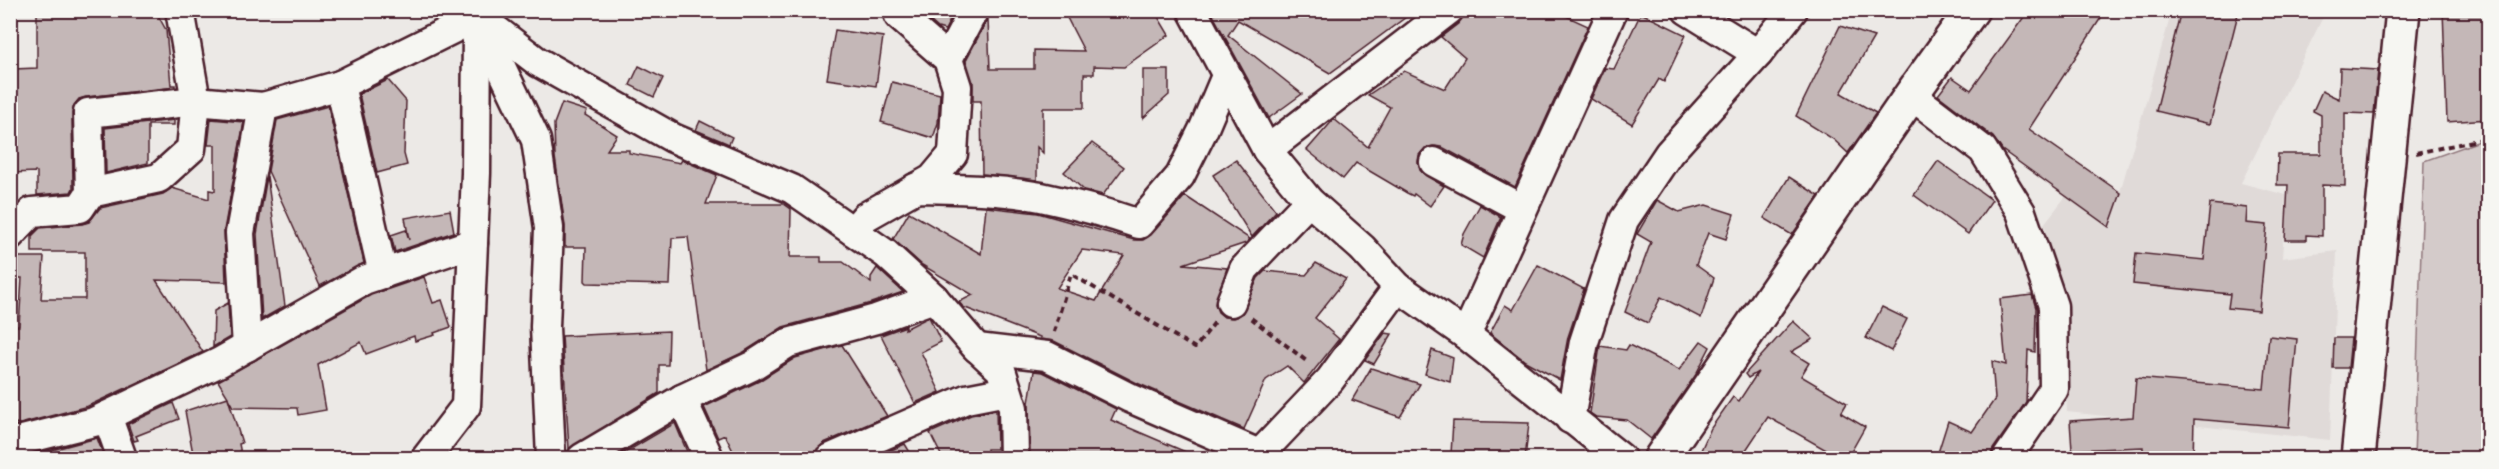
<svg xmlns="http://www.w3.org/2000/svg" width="2499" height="469" font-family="Delius,sans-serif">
<rect width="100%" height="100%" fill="#ece9e6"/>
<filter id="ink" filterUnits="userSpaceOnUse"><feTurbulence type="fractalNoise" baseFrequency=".0167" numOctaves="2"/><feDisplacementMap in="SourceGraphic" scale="12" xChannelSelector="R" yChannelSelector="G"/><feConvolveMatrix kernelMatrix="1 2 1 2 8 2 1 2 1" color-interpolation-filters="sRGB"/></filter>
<g filter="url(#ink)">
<polygon fill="#e0dad8" points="2172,11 2326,11 2241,183 2286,195 2282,258 2337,251 2330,440 2067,412 2060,287 2044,224 2066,196 2110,227"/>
<polygon fill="#d4cbca" stroke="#8f757a" stroke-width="1.5" points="2488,138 2488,458 2414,458 2424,161"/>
<g fill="#c4b7b7" stroke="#4a1f2b" stroke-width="1.5" fill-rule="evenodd">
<polygon points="37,10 155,10 166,30 171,85 175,85 175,87 86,97 79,99 74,105 72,113 73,188 71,192 37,195 37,172 10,173 14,69 37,68"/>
<polygon points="918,10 947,10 954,12 945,30 938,28"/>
<polygon points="1063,10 1154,10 1169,35 1124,67 1094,66 1094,74 1084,74 1084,108 1043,108 1043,153 1037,147 1037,180 982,174 981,101 973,101 973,82 966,60 988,19 990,69 1034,69 1034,50 1084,51"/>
<polygon points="1220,10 1421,10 1416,15 1413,12 1330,73 1238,20 1228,35 1302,94 1269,118 1213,15"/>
<polygon points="1465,10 1553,10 1588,26 1515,187 1442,147 1433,146 1425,148 1419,155 1418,162 1420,170 1426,176 1444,186 1430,206 1414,194 1413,196 1407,193 1356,163 1343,179 1307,150 1334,119 1368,147 1390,107 1368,95 1404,71 1445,89 1465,58 1441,37 1459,23"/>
<polygon points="2029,10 2106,10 2029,129 2121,193 2109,227 2002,150 1993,137 1938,95 1952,77 1971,90"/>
<polygon points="2181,10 2239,10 2210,124 2156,111"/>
<polygon points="2443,10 2488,10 2488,119 2447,122"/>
<polygon points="1641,13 1686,35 1664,82 1659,79 1632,124 1591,99 1605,68 1614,69"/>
<polygon points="1840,26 1874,37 1841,93 1876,113 1848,153 1833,139 1796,116"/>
<polygon points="835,30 883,37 876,86 827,79"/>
<polygon points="639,66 663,78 654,97 630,85"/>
<polygon points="2340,68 2378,70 2374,114 2345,113 2345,186 2322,185 2322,236 2306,235 2306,240 2285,240 2288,185 2277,185 2278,154 2321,154 2321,115 2313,111 2322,91 2339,99"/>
<polygon points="1143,70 1169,70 1169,95 1143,118"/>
<polygon points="388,80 406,101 404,154 407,165 377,173 359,94"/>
<polygon points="892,82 940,94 938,123 933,138 881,122"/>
<polygon points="562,103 587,111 585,115 617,135 607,150 629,150 629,153 680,163 682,160 717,175 706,204 784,204 791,209 790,257 821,257 821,262 843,262 871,283 871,277 877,268 903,292 871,303 783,327 744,352 706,370 688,237 672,238 670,285 587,283 585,281 586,247 565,247 565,226 555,157 554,124"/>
<polygon points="328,106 364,263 320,286 268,171 277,120"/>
<polygon points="211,119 244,122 224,230 226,282 156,280 203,352 88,406 20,424 10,422 10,326 19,326 22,278 10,278 10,257 44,257 41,299 85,299 85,252 32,252 32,236 40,228 82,224 89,222 100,208 163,194 172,188 209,199 209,190 215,191 215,145 208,145"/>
<polygon points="174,120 174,125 148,125 148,163 106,173 105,128"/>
<polygon points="700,121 732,137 729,144 696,130"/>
<polygon points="1092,143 1124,167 1103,195 1084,190 1064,172"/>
<polygon points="1236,160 1276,211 1252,237 1213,175"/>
<polygon points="1938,161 1992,200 1968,234 1914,195"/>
<polygon points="267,176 285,306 262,319 257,234"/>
<polygon points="1789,177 1819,196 1792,235 1764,218"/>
<path d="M1185 196 1250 239 1246 243 1183 264 1227 268 1215 304 1218 312 1224 317 1233 318 1242 314 1258 278 1265 271 1306 275 1316 263 1346 279 1315 318 1339 339 1304 383 1287 366 1266 380 1244 429 1137 383 1054 341 1040 339V337L963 307 959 302 973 295 922 265 893 239 909 212 981 254 986 207 1038 213 1134 240H1143L1151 235ZM1082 250 1124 255 1096 301 1057 288Z"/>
<polygon points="1657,200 1679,212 1706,205 1734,214 1726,239 1708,233 1696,265 1714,278 1701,318 1661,297 1648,323 1625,312 1651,242 1637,234"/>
<polygon points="2210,204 2247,208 2246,223 2267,225 2259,311 2228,308 2230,294 2133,284 2136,253 2204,260"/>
<polygon points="1480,205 1501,217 1483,258 1461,245 1464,234"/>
<polygon points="450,210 454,232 395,252 391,235 406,230 409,240 405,218"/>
<polygon points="1538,265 1584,289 1568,337 1560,380 1525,361 1490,333 1505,305 1513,310"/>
<polygon points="424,277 433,303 442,300 451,327 434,333 435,335 415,341 414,336 366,354 361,342 318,365 326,410 298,415 297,408 233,407 228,398 242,443 239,444 242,459 194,459 185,411 228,397 218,381 371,295"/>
<polygon points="2032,295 2036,308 2035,352 2028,350 2026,402 1993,449 1989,459 1936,459 1948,421 1972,432 1995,399 1992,361 2006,365 2000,299"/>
<polygon points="228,303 230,337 213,347 214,311"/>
<polygon points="1882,307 1907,319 1891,351 1866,338"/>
<polygon points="929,317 941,342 921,352 940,392 915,403 881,335 906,326 905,329"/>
<polygon points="1793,321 1813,339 1791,352 1809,363 1801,376 1847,403 1841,413 1865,427 1847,459 1842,459 1768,417 1740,459 1697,459 1711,428 1733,397 1739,401 1758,372 1748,378 1745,374"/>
<polygon points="669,331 668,365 659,365 659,393 569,449 562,336"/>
<polygon points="1385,333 1392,334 1374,364 1365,360"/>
<polygon points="2269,336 2297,339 2289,427 2194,419 2193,459 2143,459 2143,447 2072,450 2070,421 2133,417 2136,378 2264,389"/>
<polygon points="2334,338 2351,338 2348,368 2333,368"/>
<polygon points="1701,341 1710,347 1695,376 1651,439 1627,420 1596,417 1590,413 1600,346 1626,350 1629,345 1679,370"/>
<polygon points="842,345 887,416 824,443 817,449 815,459 737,459 725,435 718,438 704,407 759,381 795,358"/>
<polygon points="1432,350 1453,358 1450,382 1425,374"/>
<polygon points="1371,368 1420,384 1400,417 1352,400"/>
<polygon points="1034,371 1042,372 1116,409 1111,420 1202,459 1132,459 1112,450 1109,459 1030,459 1029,403"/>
<polygon points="173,403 179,419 136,436 138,440 134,441 128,424"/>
<polygon points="996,410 997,449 987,449 987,459 943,459 930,433 971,415"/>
<polygon points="1453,421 1529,423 1525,459 1485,459 1486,455 1451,454"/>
<polygon points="675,423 690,459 614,459"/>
<polygon points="97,438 103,454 91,459 18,459"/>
<polygon points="905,444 914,459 871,459"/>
</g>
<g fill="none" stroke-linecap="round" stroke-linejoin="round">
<g stroke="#4a1f2b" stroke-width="33">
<g id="minor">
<polyline points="470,10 538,62 673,138 792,189 886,254 934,298 975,346 1001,370 1013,408 1014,458"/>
<polyline points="1192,10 1267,150 1309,201 1362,248 1398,287 1466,335 1621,458"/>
<polyline points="1687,10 1758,54"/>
<polyline points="479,21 536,140 549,228 545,327 551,458"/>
<polyline points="948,59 974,10"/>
<polyline points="340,85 383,274"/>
<polyline points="1911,95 1983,150 2021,212 2053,306 2054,389 2007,458"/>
<polyline points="1267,150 1449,10"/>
<polyline points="1434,162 1522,209"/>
<path d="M915 188C957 189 1000 189 1041 197 1074 204 1107 213 1139 224L1180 176 1204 128 1226 76"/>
<polyline points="90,193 88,113 196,101 263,107 340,85 477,17"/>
<polyline points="853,231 865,217 932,179 953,154 957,87 948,59 899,16 897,10"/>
<polyline points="10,235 32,212 80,208 90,193 159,178 191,149 196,101 180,10"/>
<polyline points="1231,302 1244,269 1309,201"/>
<polyline points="1466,335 1613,10"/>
<polyline points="247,347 240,233 263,107"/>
<polyline points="977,348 1047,356 1130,398 1259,454"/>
<polyline points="682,399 709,458"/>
<polyline points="107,416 122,458"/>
<polyline points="1570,419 1584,342 1624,220 1669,153 1758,54 1793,10"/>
<polyline points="10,443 94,422 220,362 364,280 473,243"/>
<polyline points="426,458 466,406 476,173 477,22"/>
<polyline points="582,458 682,399 752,366 788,343 876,319 934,298"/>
<polyline points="831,458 966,399 1007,391"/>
<polyline points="1256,458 1330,380 1398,287"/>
</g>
</g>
<g stroke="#4a1f2b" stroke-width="38">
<g id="major">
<polyline points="1661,458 1911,95 1972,10"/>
<polyline points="2358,458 2403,10"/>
</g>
</g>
<g stroke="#4a1f2b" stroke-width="4" stroke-dasharray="6 4.5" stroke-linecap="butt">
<polyline points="2416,153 2488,138"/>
<polyline points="1251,318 1309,363"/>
<polyline points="1054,332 1071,274 1195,348 1215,322"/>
</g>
<use href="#minor" stroke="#f6f6f2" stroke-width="28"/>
<use href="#major" stroke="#f6f6f2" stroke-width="33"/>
</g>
</g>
<rect width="2499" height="469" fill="none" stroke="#f6f6f2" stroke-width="36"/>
<rect x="18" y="18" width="2463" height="433" fill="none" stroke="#4a1f2b" stroke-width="2" filter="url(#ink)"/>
</svg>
